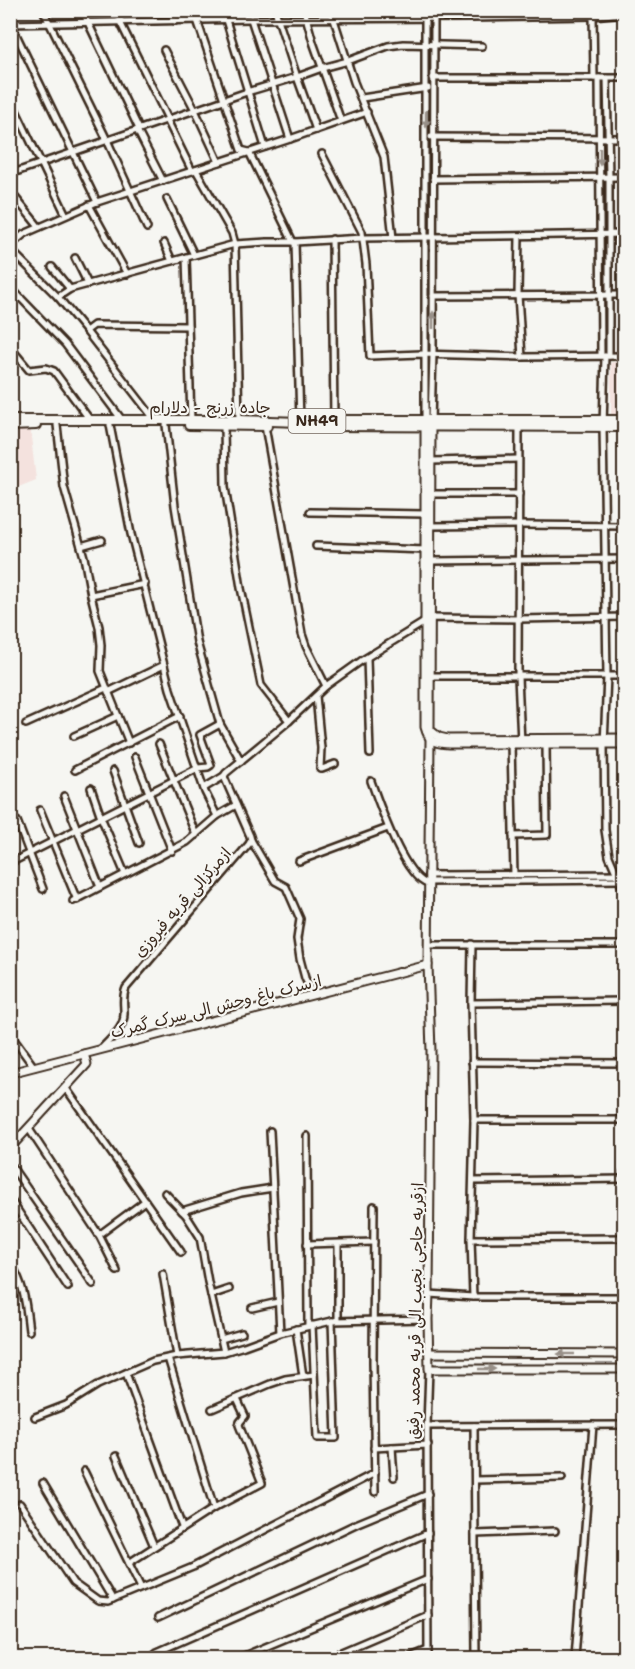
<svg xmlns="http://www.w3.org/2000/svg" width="635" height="1669" font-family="'Shantell Sans','Playpen Sans Arabic',sans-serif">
<rect width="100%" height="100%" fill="#f6f6f2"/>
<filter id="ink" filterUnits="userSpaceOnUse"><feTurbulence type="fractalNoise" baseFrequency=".0167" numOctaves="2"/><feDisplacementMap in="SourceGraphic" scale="12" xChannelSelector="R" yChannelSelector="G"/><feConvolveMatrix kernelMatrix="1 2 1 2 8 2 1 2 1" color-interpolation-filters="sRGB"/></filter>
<g filter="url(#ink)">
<g fill="#f4e2de">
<rect x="611" y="362" width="13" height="54"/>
<polygon points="11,428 30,428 36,480 11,490"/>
</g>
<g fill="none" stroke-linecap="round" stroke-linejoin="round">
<g stroke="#3b2a1e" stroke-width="10">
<g id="minor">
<polyline points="43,10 107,140 147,228"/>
<polyline points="82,10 139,129"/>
<polyline points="115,10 122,22"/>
<polyline points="169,10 175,21"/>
<polyline points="275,10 297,77 316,130"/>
<polyline points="304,10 313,42 341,121"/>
<polyline points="331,10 354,82 384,157 393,238"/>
<polyline points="593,16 594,78"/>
<polyline points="425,18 425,421"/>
<polyline points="251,19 290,139"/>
<polyline points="197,20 241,150 249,152 293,242"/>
<polyline points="226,20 265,147"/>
<polyline points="120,22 168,119"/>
<polyline points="10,24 251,19 473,18 593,16 624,13"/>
<polyline points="11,24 97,202"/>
<polyline points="164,50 195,110 219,162"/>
<polyline points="433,78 624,78"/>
<polyline points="599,78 601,356"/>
<polyline points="607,78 609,177 609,356"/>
<polyline points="10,98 66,215"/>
<polyline points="362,98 428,88"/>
<polyline points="167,120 192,171"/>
<polyline points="137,130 163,181"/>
<polyline points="431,137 624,138"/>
<polyline points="322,154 362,232 366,264 370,356 421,354 522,357 624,356"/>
<polyline points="196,170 232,233 235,244 239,420"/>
<polyline points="10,174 247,92 297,77 322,68 348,61 388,46 403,44 482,46"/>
<polyline points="433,179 624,177"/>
<polyline points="10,191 39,227"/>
<polyline points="167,199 194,255"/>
<polyline points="89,205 127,274"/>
<polyline points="519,236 518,295 522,357"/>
<polyline points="332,239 334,420"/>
<polyline points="295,242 300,422"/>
<polyline points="164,243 172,261"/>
<polyline points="10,246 24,234 97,202 290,139 367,112"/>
<polyline points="10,249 58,297 86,331 155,420"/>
<polyline points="186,257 191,420"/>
<polyline points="75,258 88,284"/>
<polyline points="52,267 70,289"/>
<polyline points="10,287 65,344 122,420"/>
<polyline points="433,296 624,295"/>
<polyline points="58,297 70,289 235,244 267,242 295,242 363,238 624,234"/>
<polyline points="86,331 94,325 188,326"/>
<polyline points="10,347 29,370 46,368 54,371 90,420"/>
<polyline points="605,356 603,426 607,676 604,744 605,830 609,856 624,891"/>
<polyline points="431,421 433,354 434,18"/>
<polyline points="57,425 64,487 84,557 91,595 99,627 101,645 100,671 129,743"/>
<polyline points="110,425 131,534 170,689 205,792 217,816"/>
<polyline points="166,425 175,506 197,642 220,724 241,761"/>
<polyline points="519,425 518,677 521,742"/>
<polyline points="224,426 225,487 241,588 261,685 289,721"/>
<polyline points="265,426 302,634 306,646 326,686"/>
<polyline points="431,461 518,459"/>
<polyline points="431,494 519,494"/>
<polyline points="310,512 425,514"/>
<polyline points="431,526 519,525 624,526"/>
<polyline points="81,546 102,540"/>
<polyline points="316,546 426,550"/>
<polyline points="431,561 624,559"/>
<polyline points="91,595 145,584"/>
<polyline points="367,658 370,754"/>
<polyline points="431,676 624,676"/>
<polyline points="108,692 164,665"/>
<polyline points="316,696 321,748 320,769 322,769 335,764"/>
<polyline points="26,724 106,688"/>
<polyline points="74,736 118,716"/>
<polyline points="511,743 514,875"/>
<polyline points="159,744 196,835"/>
<polyline points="135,757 172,851"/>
<polyline points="75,770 180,716"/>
<polyline points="113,771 139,843"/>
<path d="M371 781C379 804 404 877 428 884"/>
<polyline points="91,788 101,817 125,874"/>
<polyline points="204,788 224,776"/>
<polyline points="64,796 100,887"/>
<polyline points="40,810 77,900"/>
<polyline points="17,821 43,889"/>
<polyline points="513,836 547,835 546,744"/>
<polyline points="251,840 275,881 286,887 300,919 297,939 300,959 305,978 313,995"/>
<polyline points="299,861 388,828"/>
<polyline points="10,863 198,768 208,767 211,765 200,735 220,724"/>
<polyline points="428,875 624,874"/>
<polyline points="428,882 624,880"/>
<polyline points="73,901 187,842 217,816 236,805"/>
<polyline points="472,944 471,1003 474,1120 471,1239 473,1297"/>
<polyline points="428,945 624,945"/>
<polyline points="471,1003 624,1001"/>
<polyline points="10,1034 34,1067"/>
<path d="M102 1048C112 1037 125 1028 124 1012 124 1003 122 997 126 988L249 844 251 840 250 836 225 779 224 776 226 773 289 721 326 686 361 661 431 618 519 619 624 617"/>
<polyline points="472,1062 624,1063"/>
<polyline points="65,1087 181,1252"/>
<polyline points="474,1120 624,1120"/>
<polyline points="29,1129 99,1235 117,1271"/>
<polyline points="270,1131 280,1333"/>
<polyline points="307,1136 308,1326"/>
<polyline points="10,1164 93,1284"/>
<polyline points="624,1172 624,1314"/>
<polyline points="473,1181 624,1179"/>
<polyline points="165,1193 186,1215 200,1237 208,1282 224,1352"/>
<polyline points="10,1199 68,1287"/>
<polyline points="374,1206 373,1362 375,1492"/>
<polyline points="182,1211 241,1193 273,1188"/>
<polyline points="99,1235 145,1201"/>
<polyline points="471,1239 624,1238"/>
<polyline points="307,1244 374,1242"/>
<path d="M10 1263C25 1284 26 1307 29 1331"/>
<polyline points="163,1274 177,1356"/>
<polyline points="429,1294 473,1297 624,1297"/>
<polyline points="211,1295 229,1289"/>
<polyline points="252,1308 278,1302"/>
<polyline points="338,1320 338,1244"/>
<polyline points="312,1325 317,1438 336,1438 332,1321"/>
<polyline points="296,1329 303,1376"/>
<polyline points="221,1339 242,1333"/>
<polyline points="168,1358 214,1508"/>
<polyline points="126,1373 182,1527"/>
<polyline points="212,1409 270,1384 285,1379 314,1375"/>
<polyline points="35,1417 66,1405 98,1385 153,1361 177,1356 224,1352 244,1346 280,1333 332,1321 428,1319"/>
<polyline points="427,1426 624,1425"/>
<polyline points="474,1426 476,1658"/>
<polyline points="392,1447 394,1477"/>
<polyline points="374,1448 428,1445"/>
<polyline points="116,1456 154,1546"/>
<polyline points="84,1471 141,1588"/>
<polyline points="475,1480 562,1478"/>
<polyline points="43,1483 113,1600"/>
<polyline points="20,1504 73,1583 98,1601 108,1602 193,1567 375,1473"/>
<polyline points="475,1534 555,1531"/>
<polyline points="129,1563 214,1508 262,1483 239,1425 240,1422 245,1416 237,1399"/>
<polyline points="158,1618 358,1523 428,1494"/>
<polyline points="150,1658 157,1652 428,1533"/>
<polyline points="239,1658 428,1579"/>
<polyline points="327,1658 428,1615"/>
<polyline points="408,1658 428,1650"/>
<polyline points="428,1658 427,1426 429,1369"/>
<polyline points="575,1658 593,1425"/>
<polyline points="624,1658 624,1612"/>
</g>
</g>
<g stroke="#3b2a1e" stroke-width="11">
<g id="major">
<polyline points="431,422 430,730 439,737 448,739 624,738"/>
<path d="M425 423V727C429 742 434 743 449 744H624"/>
<polyline points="432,733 430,739 428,965 431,1051 429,1294 428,1319 429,1369 624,1369"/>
<polyline points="10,1073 428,965"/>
<polyline points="10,1148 87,1064 84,1054"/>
<polyline points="429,1353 624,1354"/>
</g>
</g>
<g stroke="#3b2a1e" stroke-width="12">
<g id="highway">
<polyline points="10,420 239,420 300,422 334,420 624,420"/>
<polyline points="189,425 267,426"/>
<polyline points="10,426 36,425"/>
<polyline points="321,426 624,427"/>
</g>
</g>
<use href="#minor" stroke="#f6f6f2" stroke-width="5"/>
<use href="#major" stroke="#f6f6f2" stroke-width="7"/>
<use href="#highway" stroke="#f6f6f2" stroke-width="8"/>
</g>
<defs><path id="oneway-solid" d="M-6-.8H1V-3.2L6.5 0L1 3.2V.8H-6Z" transform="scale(1.5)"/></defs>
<g fill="#989088">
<use href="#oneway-solid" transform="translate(426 119) rotate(90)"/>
<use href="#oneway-solid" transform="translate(600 157) rotate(90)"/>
<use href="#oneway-solid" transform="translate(433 320) rotate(-90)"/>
<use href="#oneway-solid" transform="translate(566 1354) rotate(-180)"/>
<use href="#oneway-solid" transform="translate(487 1369)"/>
</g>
</g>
<g text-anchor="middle" stroke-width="4.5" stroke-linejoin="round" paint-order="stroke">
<rect fill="#f6f6f2" stroke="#73675e" stroke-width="1.5" x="288.5" y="409" width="57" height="24" rx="4.5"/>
<g font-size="15" font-weight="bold" fill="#3b2a1e">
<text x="317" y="426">NH49</text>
</g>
<g font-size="16" fill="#3b2a1e" stroke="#f6f6f2">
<text x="210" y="413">جاده زرنج - دلارام</text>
<text transform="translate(182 902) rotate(-49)" y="6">ازمرکزالی قریه فیروزی</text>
<text transform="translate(216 1006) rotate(-14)" y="6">ازسرک باغ وحش الی سرک گمرک</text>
<text transform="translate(415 1311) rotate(-89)" y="6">ازقریه حاجی نجیب الی قریه محمد رفیق</text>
</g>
</g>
<rect width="635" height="1669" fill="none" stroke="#f6f6f2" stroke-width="36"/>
<rect x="18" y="18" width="599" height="1633" fill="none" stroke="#3b2a1e" stroke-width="2" filter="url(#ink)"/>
</svg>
